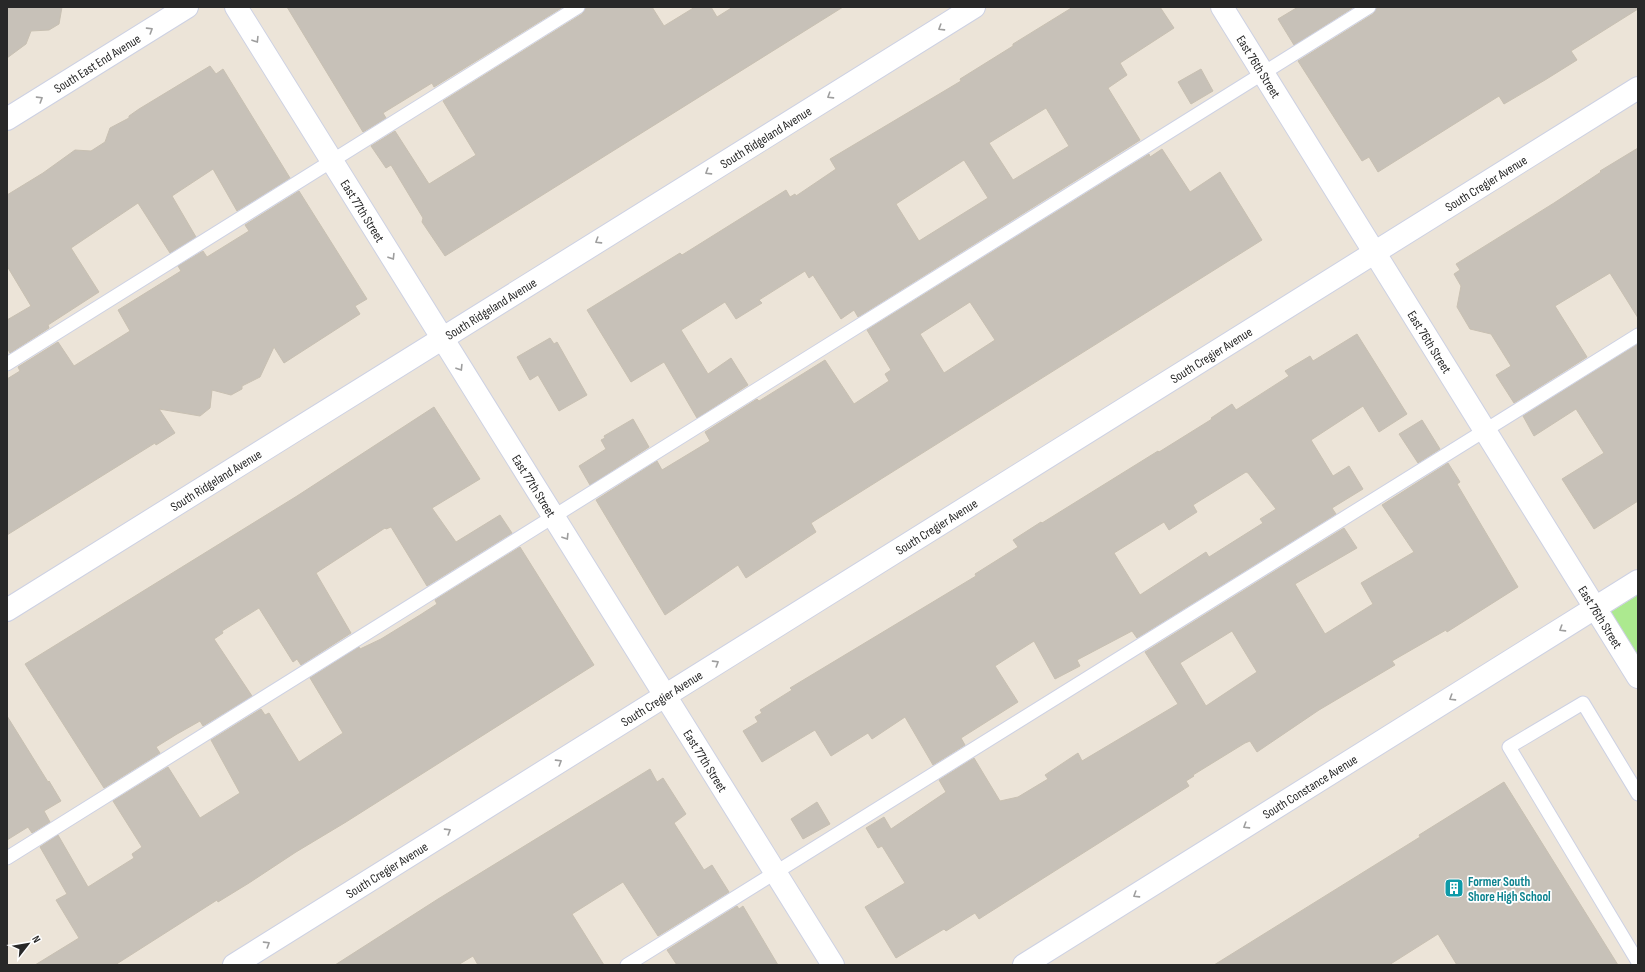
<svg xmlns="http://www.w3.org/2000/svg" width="1645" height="972" font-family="'Sofia Sans Condensed',sans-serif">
<rect width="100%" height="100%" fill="#ece4d8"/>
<polygon fill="#ace98f" points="1638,595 1638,665 1606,615"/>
<g fill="#c7c1b8" stroke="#c8c0b2" fill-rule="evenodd">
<polygon points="7,7 62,7 59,24 49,30 31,31 26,44 7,58"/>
<polygon points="287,7 563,7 434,87 432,83 383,113 386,118 363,132"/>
<polygon points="586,7 652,7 664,26 695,7 711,7 717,17 733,7 843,7 445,256 422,222 423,218 391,165 386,168 371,146 395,131 429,184 476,155 443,101 582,14"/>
<path d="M1073 7H1160L1174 28 1120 63 1127 75 1108 88 1140 140 858 317 854 310 841 319 813 275 809 278 805 271 759 300 762 303 736 319 725 302 681 330 708 374 731 358 748 385 697 418 664 362 631 382 587 310 680 253 682 255 786 190 790 197 795 194 796 196 836 169 830 159 961 81 960 79 1013 46V44ZM1046 108 1069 146 1013 180 989 143ZM964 160 988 198 919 241 896 204Z"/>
<polygon points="1298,7 1354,7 1294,45 1278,19"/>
<polygon points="1377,7 1638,7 1638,9 1571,51 1577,60 1545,80 1504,104 1499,96 1378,172 1369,157 1362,161 1298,61 1373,14"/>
<polygon points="210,66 216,74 223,69 290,178 237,211 213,169 172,196 196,237 170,253 138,203 71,248 99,292 48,325 49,328 10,353 7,348 7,320 31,306 7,266 7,195 43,173 75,150 91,151 105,142 110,128 129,118 129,116 139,109"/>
<polygon points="1201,69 1213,91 1191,104 1178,82"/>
<polygon points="1638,148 1638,318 1610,273 1555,306 1587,357 1514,403 1496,375 1511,366 1491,334 1470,329 1457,307 1461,286 1454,274 1460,270 1456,264 1554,203 1601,172 1600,171"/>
<path d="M1162 149 1190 192 1220 172 1262 240 811 523 816 532 746 578 738 565 665 615 596 500 657 461 662 470 710 441 705 432 757 399 759 401 825 360 854 404 889 381 885 374 891 370 867 330 1149 154 1150 157ZM970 302 995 340 944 373 920 334Z"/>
<polygon points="299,191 367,299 355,306 360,314 284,363 274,347 260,377 242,386 242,389 231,395 212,390 210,408 200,416 159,409 175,433 156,445 155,443 7,535 7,379 20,371 18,367 58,342 74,366 130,331 118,310 181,271 178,266 203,251 207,257 249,231 245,225"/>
<path d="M1357 334 1407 414 1379 432 1363 406 1311 440 1333 476 1349 466 1363 489 1332 508 1336 514 1137 638 1132 631 1077 660 1080 666 1055 679 1034 641 995 666 1018 702 961 738 965 745 933 765 905 717 872 739 868 733 831 756 815 730 762 762 743 731 758 722 755 717 762 713 760 710 792 690 790 688 976 576 975 574 1018 547 1013 540 1041 522 1042 523 1158 451 1159 452 1212 419 1211 418 1232 404 1236 410 1289 376 1285 371 1310 356 1313 361ZM1246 472 1248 473 1276 509 1260 519 1263 523 1209 557 1206 552 1140 595 1114 553 1164 522 1169 530 1197 512 1193 505Z"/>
<polygon points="550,338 554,344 557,342 587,395 559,411 538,375 530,380 517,357"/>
<polygon points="1638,344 1638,501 1594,529 1562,479 1604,453 1576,409 1534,436 1523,416"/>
<polygon points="434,407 480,479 432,508 456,542 500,515 512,533 427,586 391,527 386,529 385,528 316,573 351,633 301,665 297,659 293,662 259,608 222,631 223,633 214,639 252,696 203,726 200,721 177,734 156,747 160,753 104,788 25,664 297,496"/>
<polygon points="633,419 649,447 590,485 579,466 606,449 601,440 605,438 604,436"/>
<polygon points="1422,420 1440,449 1418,463 1399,434"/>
<path d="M1448 463 1460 482 1457 484 1518 587 1447 632 1446 630 1392 661 1395 665 1319 710 1257 752 1250 741 1245 743 1193 775 1194 776 1186 781 1189 786 979 919 975 913 946 931 944 929 896 958 865 907 905 883 882 846 878 848 866 828 884 817 891 829 946 792 939 780 974 758 1000 801 1018 797 1048 779 1045 775 1078 753 1082 761 1178 704 1145 652 1344 528 1357 548 1295 584 1325 634 1373 604 1361 583 1414 552 1382 505ZM1232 631 1257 672 1206 706 1180 663Z"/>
<polygon points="520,547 594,665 346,822 296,852 249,883 218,902 217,900 115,965 35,965 79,938 56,900 67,894 40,847 58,835 88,887 134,858 132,854 142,847 113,801 168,767 200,818 240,793 211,740 261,709 265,715 269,713 299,762 343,733 310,678 359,647 360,649 381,639 420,615 437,604 435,600"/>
<polygon points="7,716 48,782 49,781 61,801 44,811 50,822 32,833 28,827 7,840"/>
<polygon points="650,769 657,782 663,778 686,814 674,823 704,870 712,865 729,892 658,936 623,882 572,914 604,965 478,965 473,956 458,965 335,965 438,899"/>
<polygon points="1504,782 1618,965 1457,965 1438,934 1389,965 1214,965 1420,837 1419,835"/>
<polygon points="817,802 830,824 803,839 791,819"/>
<polygon points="737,906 739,909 743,906 778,965 677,965 667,950"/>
</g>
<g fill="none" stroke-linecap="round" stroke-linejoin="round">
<g stroke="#cdd1e3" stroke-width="15">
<g id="service">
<polyline points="7,364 578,7"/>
<polyline points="1638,794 1583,703 1509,747 1638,962"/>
<polyline points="7,858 1369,7"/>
<polyline points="627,965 1638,335"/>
</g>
</g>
<g stroke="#cdd1e3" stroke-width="24">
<g id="minor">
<path id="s1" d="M236 7 833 965"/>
<path id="s2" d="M7 119 187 7"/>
<path id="s3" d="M7 610 974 7"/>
<path id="s4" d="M234 965 1638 88"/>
<path id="s5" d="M1024 965 1638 581"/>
</g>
</g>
<g stroke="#cdd1e3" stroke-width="24">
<g id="tertiary">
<path id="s6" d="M1222 7 1638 677"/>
</g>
</g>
<use href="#service" stroke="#fff" stroke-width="13"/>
<use href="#minor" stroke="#fff" stroke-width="22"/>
<use href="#tertiary" stroke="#fff" stroke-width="22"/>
</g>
<defs><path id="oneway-chevron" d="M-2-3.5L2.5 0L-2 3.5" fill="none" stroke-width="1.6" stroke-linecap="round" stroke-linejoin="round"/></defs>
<g stroke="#9e9e9e">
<use href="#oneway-chevron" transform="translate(941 28) rotate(148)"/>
<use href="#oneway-chevron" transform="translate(150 30) rotate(-32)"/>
<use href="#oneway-chevron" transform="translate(256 40) rotate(58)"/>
<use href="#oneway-chevron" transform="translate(830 96) rotate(148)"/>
<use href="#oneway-chevron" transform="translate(40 99) rotate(-32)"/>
<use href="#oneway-chevron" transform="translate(708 172) rotate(148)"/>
<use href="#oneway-chevron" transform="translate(598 241) rotate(148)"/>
<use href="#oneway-chevron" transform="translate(392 257) rotate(58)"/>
<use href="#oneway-chevron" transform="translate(460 368) rotate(58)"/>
<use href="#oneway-chevron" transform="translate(566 537) rotate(58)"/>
<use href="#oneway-chevron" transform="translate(1562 629) rotate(148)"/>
<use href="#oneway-chevron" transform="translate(716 663) rotate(-32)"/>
<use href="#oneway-chevron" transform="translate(1452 698) rotate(148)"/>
<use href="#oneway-chevron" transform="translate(559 762) rotate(-32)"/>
<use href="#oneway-chevron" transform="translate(1246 826) rotate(148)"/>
<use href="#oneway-chevron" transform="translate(448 831) rotate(-32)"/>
<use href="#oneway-chevron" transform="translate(1136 895) rotate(148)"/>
<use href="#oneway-chevron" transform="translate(267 944) rotate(-32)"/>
</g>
<defs>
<g id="building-square" transform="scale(1)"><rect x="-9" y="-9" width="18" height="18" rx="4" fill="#0f9aa8" stroke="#fff"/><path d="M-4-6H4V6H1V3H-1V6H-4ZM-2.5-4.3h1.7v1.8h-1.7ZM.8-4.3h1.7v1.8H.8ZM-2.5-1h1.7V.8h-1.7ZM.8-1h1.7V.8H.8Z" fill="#fff"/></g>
</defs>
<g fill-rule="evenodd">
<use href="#building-square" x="1454" y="888"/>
</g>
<g text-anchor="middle" stroke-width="3.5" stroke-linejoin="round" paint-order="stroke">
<g font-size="13" fill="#282828" stroke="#fff">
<text dy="5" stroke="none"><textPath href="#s2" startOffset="106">South East End Avenue</textPath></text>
<text dy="5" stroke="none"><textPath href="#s6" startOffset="70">East 76th Street</textPath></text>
<text dy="5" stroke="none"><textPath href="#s3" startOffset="894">South Ridgeland Avenue</textPath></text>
<text dy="5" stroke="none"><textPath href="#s4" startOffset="1476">South Cregier Avenue</textPath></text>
<text dy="5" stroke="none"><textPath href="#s1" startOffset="240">East 77th Street</textPath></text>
<text dy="5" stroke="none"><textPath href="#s3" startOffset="570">South Ridgeland Avenue</textPath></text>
<text dy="5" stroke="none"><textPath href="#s6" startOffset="394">East 76th Street</textPath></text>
<text dy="5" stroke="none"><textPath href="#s4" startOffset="1152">South Cregier Avenue</textPath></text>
<text dy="5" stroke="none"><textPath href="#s3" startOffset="246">South Ridgeland Avenue</textPath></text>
<text dy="5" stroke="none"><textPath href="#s1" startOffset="564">East 77th Street</textPath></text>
<text dy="5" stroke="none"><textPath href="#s4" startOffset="828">South Cregier Avenue</textPath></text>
<text dy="5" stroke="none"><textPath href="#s6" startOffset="718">East 76th Street</textPath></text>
<text dy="5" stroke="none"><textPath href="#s4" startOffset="504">South Cregier Avenue</textPath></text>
<text dy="5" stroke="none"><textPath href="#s1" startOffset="888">East 77th Street</textPath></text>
<text dy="5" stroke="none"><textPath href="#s5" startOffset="337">South Constance Avenue</textPath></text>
<text dy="5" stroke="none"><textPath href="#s4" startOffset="180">South Cregier Avenue</textPath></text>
</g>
<g font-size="13" font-weight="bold" fill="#0d838f" stroke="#fff" text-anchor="start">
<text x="1468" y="886">Former South<tspan x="1468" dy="15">Shore High School</tspan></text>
</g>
</g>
<rect width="1645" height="972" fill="none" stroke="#282828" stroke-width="16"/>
<g transform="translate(28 944) rotate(59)" stroke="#ffffff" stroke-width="3" paint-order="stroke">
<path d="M0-3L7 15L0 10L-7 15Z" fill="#282828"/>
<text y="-6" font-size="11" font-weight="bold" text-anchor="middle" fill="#282828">N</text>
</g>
</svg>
